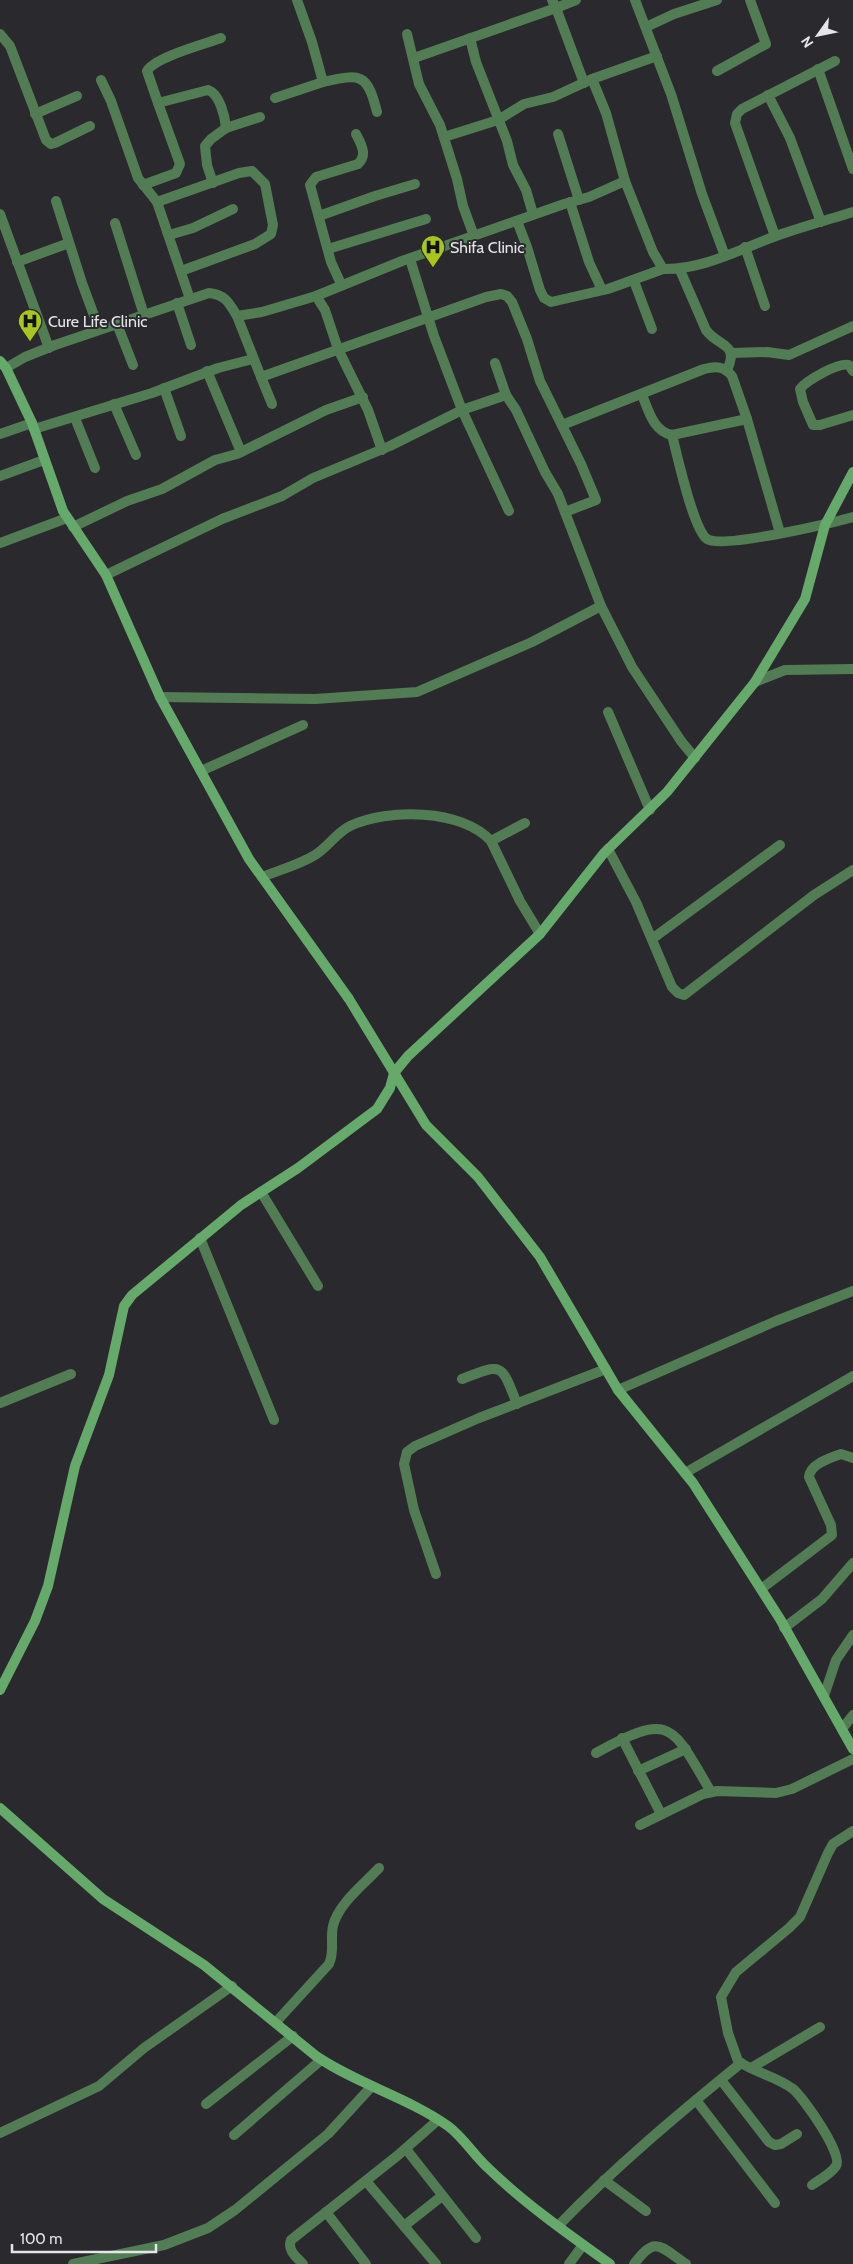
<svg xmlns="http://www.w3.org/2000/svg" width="853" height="2264" font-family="Cabin,sans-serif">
<rect width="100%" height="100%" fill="#2a292d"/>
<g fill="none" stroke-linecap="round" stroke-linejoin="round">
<g stroke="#527c54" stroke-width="10">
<path d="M297 0 312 42 323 82C360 74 367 72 377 112"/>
<polyline points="552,0 556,8 576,0"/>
<polyline points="635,0 671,94 702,194 725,256"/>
<polyline points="646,27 674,14 717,0"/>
<polyline points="0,34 10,46 46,140 51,144 55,143 90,126"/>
<polyline points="407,34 419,84 440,125 457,179 463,206 474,236"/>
<polyline points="470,38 476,62 507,141 513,165 526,190 533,214"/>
<polyline points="414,58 556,8 584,83"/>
<polyline points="818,69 853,169"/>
<polyline points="717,71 766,44 750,0"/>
<polyline points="592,79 606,113 625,181"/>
<polyline points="101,80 111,101 138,178 157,202 190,299"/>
<polyline points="768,95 790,138 821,222"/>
<polyline points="275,98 323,82"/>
<polyline points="35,114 77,96"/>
<polyline points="226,128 260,117"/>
<polyline points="558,134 579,200"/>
<polyline points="444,137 498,120 524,104 553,97 592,79 657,56"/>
<path d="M213 183 207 165 205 146 211 139 226 128C225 117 220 94 208 90L158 103 147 71C155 57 205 44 221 38"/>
<polyline points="143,185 176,173 180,164 158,103"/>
<polyline points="56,201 82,283 99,329"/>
<polyline points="157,202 239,173 252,171 265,184 273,225 271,234 255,244 181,271"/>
<polyline points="570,202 589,262 602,290"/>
<polyline points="0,214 49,348"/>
<polyline points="319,216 375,196 415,184"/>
<polyline points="517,221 527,247 540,290 544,298 551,302 608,289 663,269"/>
<polyline points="115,223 144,315"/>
<polyline points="169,235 193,228 233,209"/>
<polyline points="775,236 735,123 737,114 742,109 835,61"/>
<polyline points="745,247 765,306"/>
<polyline points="328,249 426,219"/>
<polyline points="410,259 434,336 462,410 509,511"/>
<polyline points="17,262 69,243"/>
<path d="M680 270 706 330C718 347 740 343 727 370"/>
<polyline points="634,281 652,329"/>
<path d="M341 284 331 262 310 185 316 177 358 164C368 155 361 144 356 134"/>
<polyline points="316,296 325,310 338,349 368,410 382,450"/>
<polyline points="177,303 191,345"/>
<polyline points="237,316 261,377 486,297 501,294 507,296 512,302 527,339 540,381 581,464 596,500 565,512"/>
<polyline points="117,324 133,365"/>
<polyline points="731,353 767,352 789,355 853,326"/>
<polyline points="495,363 506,395"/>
<path d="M6 368 25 357 55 345 209 293C226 295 229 303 237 316L262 312 316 296 402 261 564 204 589 197 625 181 653 252 663 269C703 270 740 249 776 236 802 227 827 220 853 212"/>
<polyline points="207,371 241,452"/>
<path d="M853 371 849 365C838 362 806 381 800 389L803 402 813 425H820L853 415"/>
<polyline points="261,377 272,404"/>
<polyline points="164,388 181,436"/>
<path d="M642 395C649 411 653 431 672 435L747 419"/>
<polyline points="114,404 136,455"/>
<polyline points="75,418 95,468"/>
<path d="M562 425 704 369C716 366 724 366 732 376L747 419 780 533"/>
<polyline points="34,429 152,393 218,368 253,359"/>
<polyline points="0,434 32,423"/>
<path d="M672 435C677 454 693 529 707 539 723 549 831 523 853 517"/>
<polyline points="0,476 44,460"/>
<polyline points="73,527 127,501 162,489 215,460 237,454 326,410 363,397"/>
<polyline points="0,543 67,518"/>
<polyline points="106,575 222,519 282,496 313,478 390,446 462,410 506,395 516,410 545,472 558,494 601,606 632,667 681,741 695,758"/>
<polyline points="755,682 785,670 853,669"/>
<polyline points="160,697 315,699 417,692 532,642 601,606"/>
<polyline points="608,712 650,810"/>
<polyline points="201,771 303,725"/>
<polyline points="491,841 525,823"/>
<polyline points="608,849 636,902 672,987 678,993 684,995 814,895 853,870"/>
<path d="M262 877C279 870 299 865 315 855 328 847 336 833 350 826 388 808 462 809 491 841L520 901 540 934"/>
<polyline points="652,939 780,845"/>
<polyline points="261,1192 318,1286"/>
<polyline points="200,1238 274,1420"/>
<path d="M462 1379C503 1363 501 1363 517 1404"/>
<polyline points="618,1390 776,1321 853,1291"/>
<polyline points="0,1403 71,1374"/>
<polyline points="685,1473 853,1376"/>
<polyline points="436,1574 414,1510 404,1464 407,1452 415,1446 479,1418 606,1369"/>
<path d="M761 1589 832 1535 831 1525 809 1477C810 1464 830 1458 841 1454L853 1458"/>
<polyline points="784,1628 822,1599 853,1563"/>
<polyline points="824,1696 836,1660 853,1635"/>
<polyline points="842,1729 853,1715"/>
<polyline points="622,1738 661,1814"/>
<path d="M596 1753C672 1711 671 1724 711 1792"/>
<polyline points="638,1771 686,1749"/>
<polyline points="640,1825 703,1794 717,1791 776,1793 792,1789 853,1759"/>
<path d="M276 2022 329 1964C335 1951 330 1939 333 1926 338 1904 364 1884 379 1868"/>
<polyline points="751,2068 820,2027"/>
<polyline points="721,2080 769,2142 775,2145 781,2144 797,2134"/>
<polyline points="696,2100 775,2203"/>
<polyline points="206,2104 293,2036"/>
<polyline points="0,2133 99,2086 144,2048 232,1986"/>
<polyline points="234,2135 321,2060"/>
<polyline points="406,2149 476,2238"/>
<polyline points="604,2180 646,2211"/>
<polyline points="366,2181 436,2264"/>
<path d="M812 2185C819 2180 831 2174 836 2166 844 2155 803 2097 793 2089 776 2076 755 2073 738 2061L728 2033 721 1997 736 1972 789 1928 800 1917 828 1853 833 1844 853 1831"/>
<polyline points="326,2212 366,2264"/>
<polyline points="404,2226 442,2196"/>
<path d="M558 2226C615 2167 677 2115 741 2063"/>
<polyline points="73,2264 164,2245 208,2228 235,2210 328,2134 372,2086"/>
<path d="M303 2264C296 2257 287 2250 291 2240L397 2156 438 2120"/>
<polyline points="569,2264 583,2245"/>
<path d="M634 2264C656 2235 659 2246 686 2264"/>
</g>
<g stroke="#65aa6b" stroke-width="10">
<polyline points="0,361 6,368 32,423 63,511 106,575 160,697 249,859 349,999 426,1125 478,1177 540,1257 618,1390 693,1483 780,1619 853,1749"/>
<polyline points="0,1690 35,1621 48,1586 75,1466 109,1375 124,1306 132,1295 241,1205 298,1168 377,1109 390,1088 394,1073 408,1056 540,934 604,853 667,792 755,682 805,599 825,525 853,472"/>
<path d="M0 1808 103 1899 204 1965 316 2056C357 2084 407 2097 448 2126 463 2137 473 2154 487 2167 524 2203 568 2234 610 2264"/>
</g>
</g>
<defs>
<g id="hospital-pin" transform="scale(1.25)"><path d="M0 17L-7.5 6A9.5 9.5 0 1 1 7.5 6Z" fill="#a7c71e" stroke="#2a292d"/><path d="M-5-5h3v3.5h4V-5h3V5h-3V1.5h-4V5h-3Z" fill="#111"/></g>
</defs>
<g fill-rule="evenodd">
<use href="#hospital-pin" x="433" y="247"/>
<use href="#hospital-pin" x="30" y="321"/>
</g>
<g text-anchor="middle" stroke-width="4" stroke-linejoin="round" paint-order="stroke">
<g font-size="16" fill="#e6e6e9" stroke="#2a292d" text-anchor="start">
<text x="450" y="253">Shifa Clinic</text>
<text x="48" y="327">Cure Life Clinic</text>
</g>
</g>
<g transform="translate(818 35) rotate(237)" stroke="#2a292d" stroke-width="4" paint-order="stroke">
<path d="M0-4L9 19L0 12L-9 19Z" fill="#e6e6e9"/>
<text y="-8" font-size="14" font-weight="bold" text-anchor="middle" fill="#e6e6e9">N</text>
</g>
<path d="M12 2244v8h144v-8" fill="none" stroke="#e6e6e9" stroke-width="2.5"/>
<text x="20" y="2244" font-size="15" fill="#e6e6e9" stroke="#2a292d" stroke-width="4" paint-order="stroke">100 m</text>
</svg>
